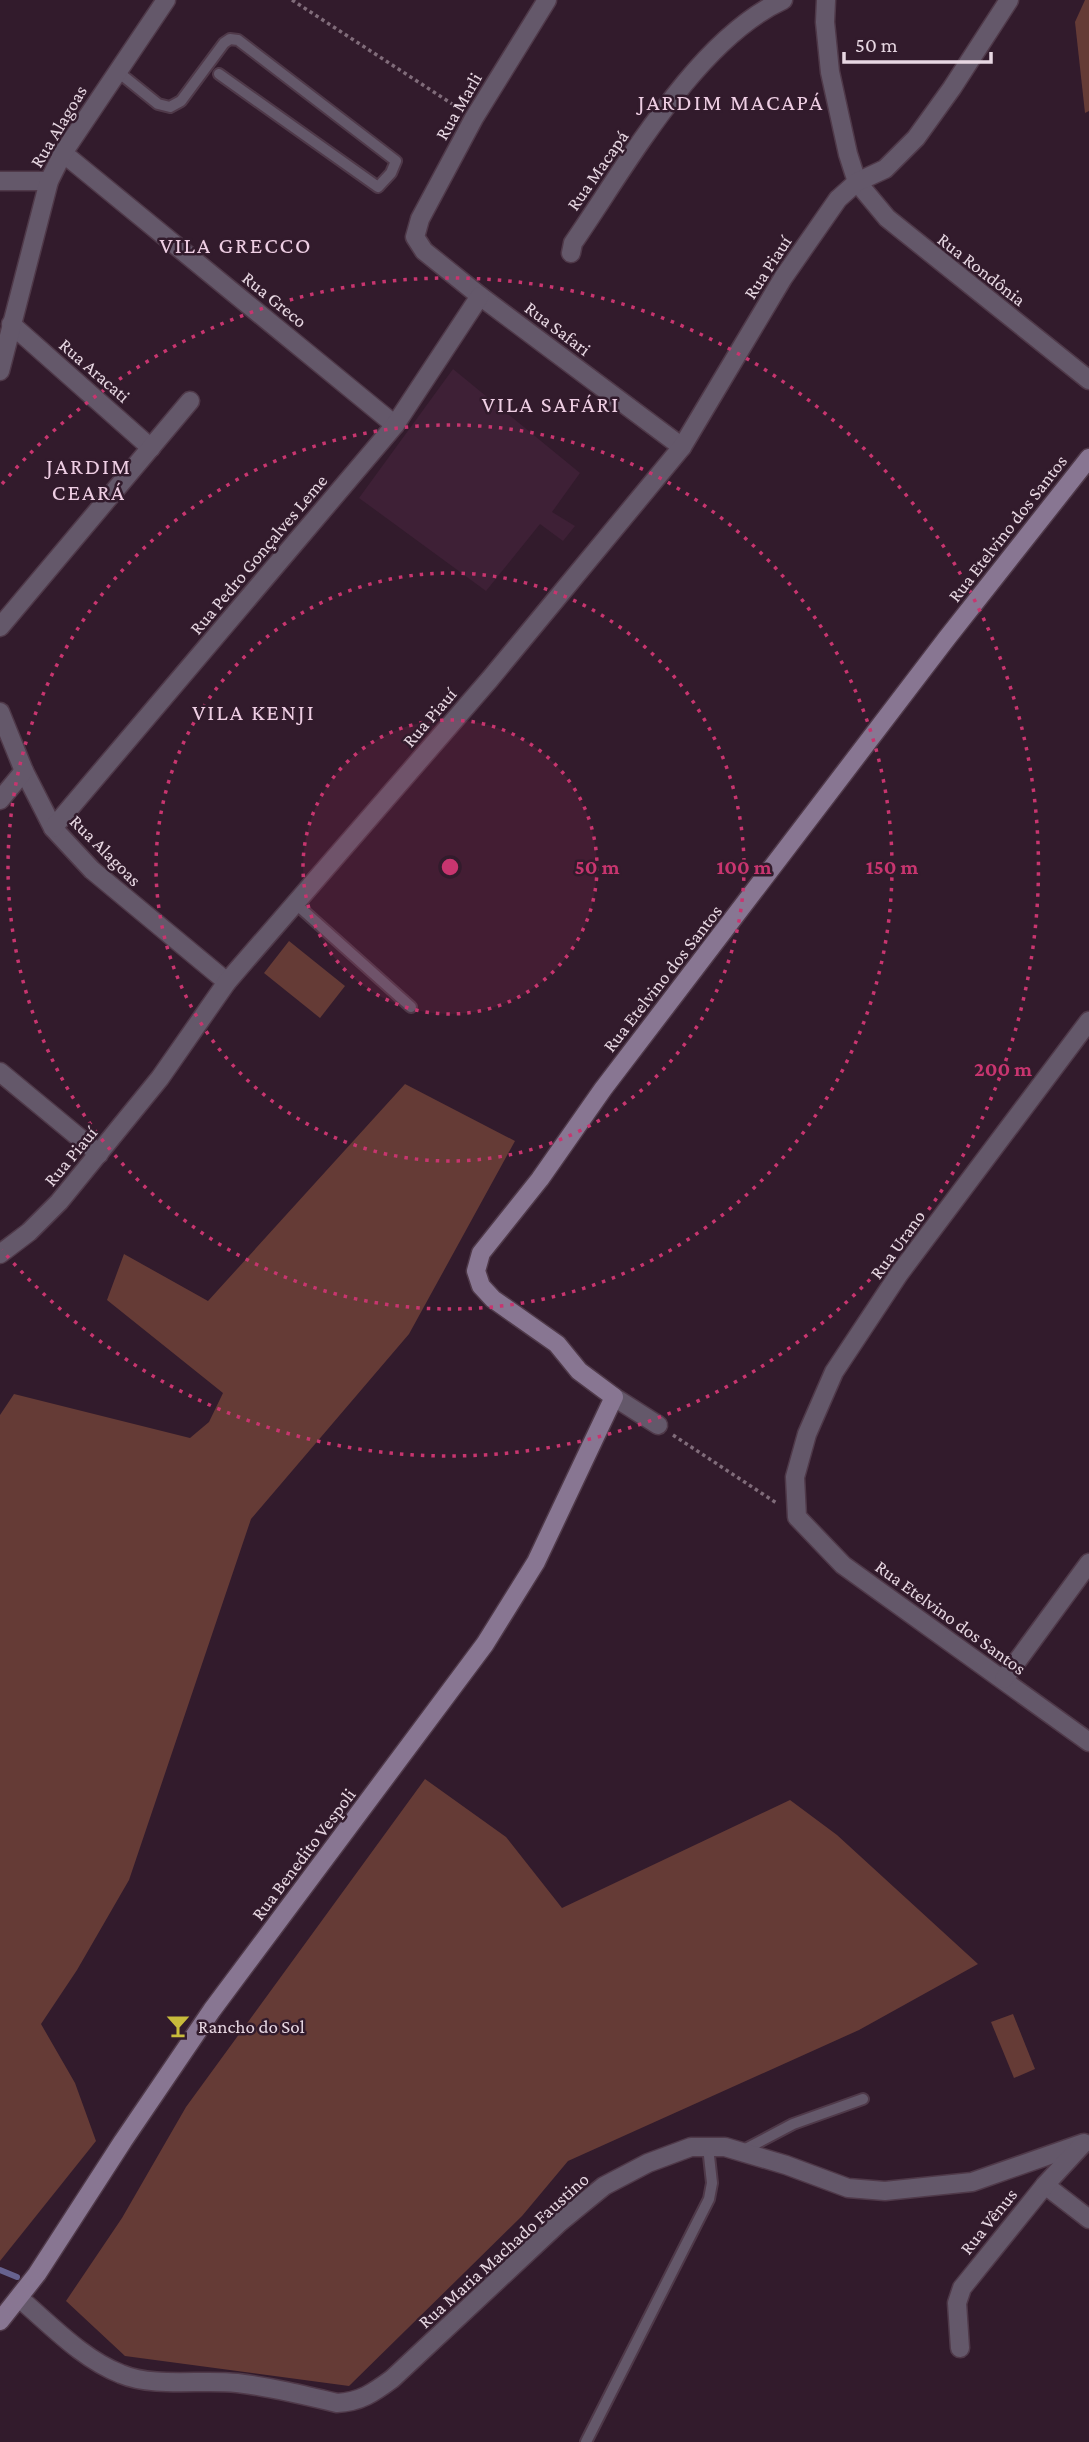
<svg xmlns="http://www.w3.org/2000/svg" width="1089" height="2442" font-family="'Crimson Pro',serif">
<rect width="100%" height="100%" fill="#321b2c"/>
<polygon fill="#3e2036" points="453,369 580,473 552,512 575,526 563,541 540,524 486,591 359,498"/>
<g fill="#653b36">
<polygon points="1085,0 1089,0 1089,111 1085,113 1075,22"/>
<polygon points="289,941 345,986 320,1018 264,973"/>
<polygon points="405,1084 515,1141 409,1334 251,1519 129,1880 77,1970 41,2024 75,2083 96,2141 0,2261 0,1415 14,1394 190,1438 209,1422 223,1393 107,1300 124,1254 208,1301"/>
<polygon points="425,1779 506,1837 562,1908 790,1800 837,1835 978,1964 859,2030 568,2161 522,2216 349,2386 125,2356 66,2301 122,2218 186,2107"/>
<polygon points="1013,2014 1035,2069 1014,2078 991,2022"/>
</g>
<g fill="none" stroke-linecap="round" stroke-linejoin="round">
<polyline stroke="#67628f" stroke-width="6" points="0,2270 17,2277"/>
<g stroke="#4f3949" stroke-width="14">
<g id="lane">
<polyline points="117,71 158,104 170,107 181,101 224,43 230,39 238,40 396,161 391,173 378,187 219,74"/>
<polyline points="296,904 411,1007"/>
<polyline points="740,2152 793,2124 863,2099"/>
<polyline points="586,2442 709,2199 712,2183 708,2147"/>
</g>
</g>
<g stroke="#4f3949" stroke-width="21">
<g id="street">
<polyline points="547,0 474,118 420,219 415,237 424,251 480,296 682,447"/>
<polyline points="826,0 825,22 830,72 848,154 857,182 887,218 1089,380"/>
<polyline points="63,153 395,425"/>
<polyline points="0,181 49,181"/>
<path d="M571 253 573 243C627 165 696 40 783 0"/>
<polyline points="11,324 151,448"/>
<polyline points="0,371 49,181 63,153 166,0"/>
<polyline points="0,627 190,401"/>
<polyline points="0,712 24,771 53,828 92,870 227,982"/>
<polyline points="0,800 24,771"/>
<polyline points="53,828 395,425 480,296"/>
<polyline points="1089,1021 899,1274 834,1372 807,1434 795,1477 797,1517 843,1565 1089,1742"/>
<polyline points="0,1072 99,1154"/>
<polyline points="0,1254 29,1232 59,1202 160,1078 227,982 490,679 682,447 783,278 838,199 857,182 885,169 916,138 952,88 1009,0"/>
<polyline points="614,1397 658,1425"/>
<polyline points="1004,1679 1089,1563"/>
<polyline points="1045,2185 1089,2219"/>
<path d="M19 2298C50 2324 82 2359 121 2374 154 2388 202 2379 237 2383 271 2387 304 2395 337 2403 360 2402 373 2393 392 2379L560 2222 604 2186 648 2163 691 2147H725L786 2165 848 2188 885 2191 972 2182 1084 2143"/>
<polyline points="960,2348 957,2303 962,2288 1045,2185 1082,2145"/>
</g>
</g>
<g stroke="#4f3949" stroke-width="21">
<polyline id="secondary" points="0,2321 37,2274 123,2141 212,2010 485,1644 536,1562 614,1397 579,1371 557,1344 493,1299 481,1286 476,1271 481,1253 540,1179 603,1089 947,638 1089,458"/>
</g>
<g stroke="#806c7a" stroke-width="3.5" stroke-dasharray="3.5 3.5" stroke-linecap="butt">
<polyline points="292,0 460,109"/>
<polyline points="673,1435 778,1504"/>
</g>
<use href="#lane" stroke="#64586a" stroke-width="10"/>
<use href="#street" stroke="#64586a" stroke-width="18"/>
<use href="#secondary" stroke="#887692" stroke-width="18"/>
</g>
<circle cx="450" cy="867" r="147" fill="#c8356f" fill-opacity=".12"/>
<g fill="none" stroke="#c8356f" stroke-width="3.5" stroke-dasharray="3.5 7">
<circle cx="450" cy="867" r="147"/>
<circle cx="450" cy="867" r="294"/>
<circle cx="450" cy="867" r="442"/>
<path d="M2 484A589 589 0 1 1 2 1250"/>
</g>
<defs>
<g id="bar-bare" transform="scale(1.89)"><path d="M-6-5H6L.8 .8V4.5H3.5V6h-7V4.5H-.8V.8Z" fill="#c8bb3b" stroke="#321b2c" stroke-width="2.5" paint-order="stroke"/></g>
</defs>
<g fill-rule="evenodd">
<use href="#bar-bare" x="178" y="2026"/>
</g>
<g text-anchor="middle" stroke-width="5" stroke-linejoin="round" paint-order="stroke">
<g font-size="19" fill="#e7d7e2" stroke="#321b2c">
<text transform="translate(458 106) rotate(-60)" y="7">Rua Marli</text>
<text transform="translate(58 126) rotate(-59)" y="7">Rua Alagoas</text>
<text transform="translate(597 170) rotate(-55)" y="7">Rua Macapá</text>
<text transform="translate(767 267) rotate(-57)" y="7">Rua Piauí</text>
<text transform="translate(982 269) rotate(38)" y="7">Rua Rondônia</text>
<text transform="translate(275 299) rotate(39)" y="7">Rua Greco</text>
<text transform="translate(558 328) rotate(37)" y="7">Rua Safari</text>
<text transform="translate(95 370) rotate(41)" y="7">Rua Aracati</text>
<text transform="translate(1007 528) rotate(-52)" y="7">Rua Etelvino dos Santos</text>
<text transform="translate(258 554) rotate(-50)" y="7">Rua Pedro Gonçalves Leme</text>
<text transform="translate(429 717) rotate(-49)" y="7">Rua Piauí</text>
<text transform="translate(106 850) rotate(45)" y="7">Rua Alagoas</text>
<text transform="translate(662 978) rotate(-52)" y="7">Rua Etelvino dos Santos</text>
<text transform="translate(70 1156) rotate(-50)" y="7">Rua Piauí</text>
<text transform="translate(897 1244) rotate(-54)" y="7">Rua Urano</text>
<text transform="translate(951 1617) rotate(36)" y="7">Rua Etelvino dos Santos</text>
<text transform="translate(303 1854) rotate(-53)" y="7">Rua Benedito Vespoli</text>
<text transform="translate(988 2221) rotate(-51)" y="7">Rua Vênus</text>
<text transform="translate(503 2250) rotate(-42)" y="7">Rua Maria Machado Faustino</text>
</g>
<g font-size="19" fill="#e7d7e2" stroke="#321b2c" text-anchor="start">
<text x="198" y="2033">Rancho do Sol</text>
</g>
<g font-size="23" letter-spacing="2" fill="#eecee3" stroke="#321b2c">
<text x="731" y="110">JARDIM MACAPÁ</text>
<text x="236" y="253">VILA GRECCO</text>
<text x="551" y="412">VILA SAFÁRI</text>
<text x="89" y="474">JARDIM<tspan x="89" dy="26">CEARÁ</tspan></text>
<text x="254" y="720">VILA KENJI</text>
</g>
</g>
<circle cx="450" cy="867" r="10" fill="#c8356f" stroke="#321b2c" stroke-width="3.5"/>
<g font-size="21" text-anchor="middle" font-weight="bold" fill="#c8356f" stroke="#321b2c" stroke-width="5" stroke-linejoin="round" paint-order="stroke">
<text x="597" y="874">50 m</text>
<text x="744" y="874">100 m</text>
<text x="892" y="874">150 m</text>
<text x="1003" y="1076">200 m</text>
</g>
<path d="M844 52v10h147v-10" fill="none" stroke="#e7d7e2" stroke-width="3.5"/>
<text x="855" y="52" font-size="21" fill="#e7d7e2" stroke="#321b2c" stroke-width="5" paint-order="stroke">50 m</text>
</svg>
